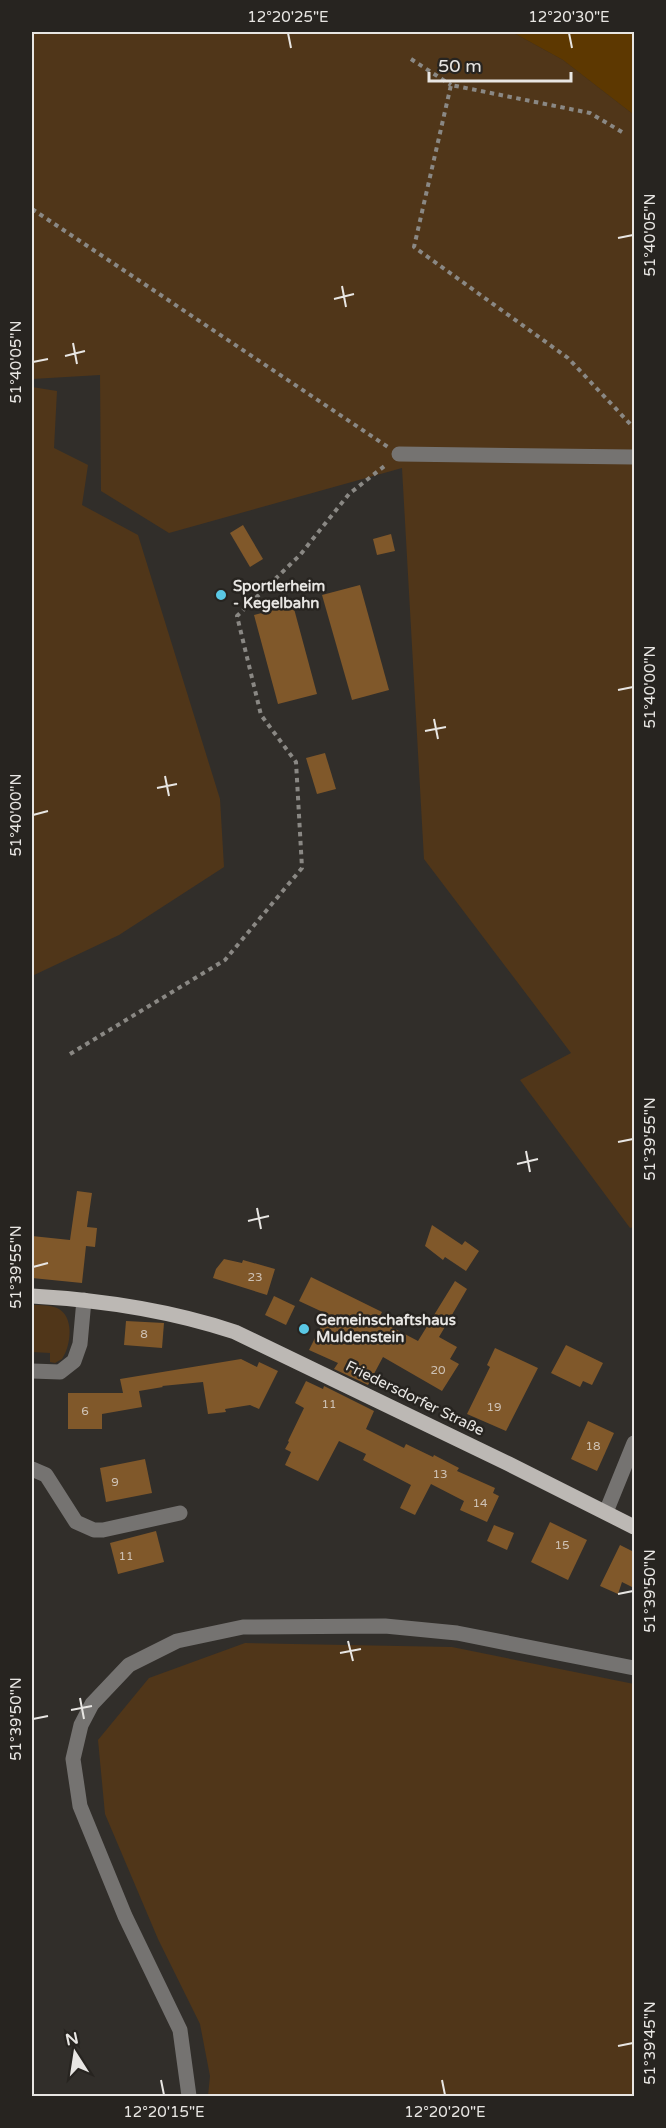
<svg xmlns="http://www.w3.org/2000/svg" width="666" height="2128" font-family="'Varela Round',sans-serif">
<rect width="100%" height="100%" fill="#312e2a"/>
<g fill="#503619">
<polygon points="32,32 512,32 563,60 634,115 634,1227 630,1228 520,1080 571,1053 424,859 402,468 169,533 101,491 100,375 32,379"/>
<polygon points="32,387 57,391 54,448 88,465 82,505 138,535 220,799 224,867 119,935 32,976"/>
<path d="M33 1305C40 1305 50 1305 57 1308 75 1316 71 1346 62 1359L55 1363 50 1362V1353L32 1352Z"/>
<polygon points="245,1643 452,1647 634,1684 634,2096 208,2096 210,2076 200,2024 158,1939 105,1814 98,1740 149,1678"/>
</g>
<polygon fill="#5d3801" points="512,32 634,32 634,115 563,60"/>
<g fill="#80582a">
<polygon points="243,525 263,559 250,567 230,533"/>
<polygon points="391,534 395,551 377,555 373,539"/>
<polygon points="360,585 389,690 352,700 322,595"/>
<polygon points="293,605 317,694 278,704 254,615"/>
<polygon points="325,753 336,789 317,794 306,758"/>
<polygon points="77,1191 92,1193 87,1227 97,1228 95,1247 86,1246 82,1283 32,1278 32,1236 70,1240"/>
<polygon points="432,1225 462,1245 465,1241 479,1251 466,1271 445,1257 443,1260 425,1246"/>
<polygon points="224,1259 242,1263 243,1260 275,1269 267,1295 213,1278 216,1269"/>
<polygon points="311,1277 382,1312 378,1320 418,1341 455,1281 467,1289 439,1337 457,1347 450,1359 459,1364 442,1391 383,1357 368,1385 334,1369 338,1363 309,1350 327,1314 299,1301"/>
<polygon points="274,1296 295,1306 286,1325 265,1315"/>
<polygon points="126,1321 164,1323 162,1348 124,1345"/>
<polygon points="566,1345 603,1363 592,1385 583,1381 580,1387 551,1373"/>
<polygon points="495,1348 538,1368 506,1431 467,1414 490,1367 487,1365"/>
<polygon points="241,1359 257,1367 259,1362 278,1371 259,1409 250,1405 225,1409 226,1412 208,1414 203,1382 162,1386 163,1387 139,1391 142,1407 102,1414 102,1429 68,1429 68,1393 123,1393 120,1379"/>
<polygon points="306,1381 323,1389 324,1386 374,1411 366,1429 404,1448 406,1444 433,1457 434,1455 459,1468 457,1471 495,1488 493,1493 499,1496 487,1522 460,1510 464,1501 431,1484 415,1515 400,1508 411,1485 363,1460 366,1454 339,1441 318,1481 285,1465 291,1452 285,1449 289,1442 288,1441 304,1408 295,1403"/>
<polygon points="588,1421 614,1433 597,1471 571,1459"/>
<polygon points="145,1459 152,1493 106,1502 100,1468"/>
<polygon points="550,1522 587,1540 568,1580 531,1562"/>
<polygon points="494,1525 514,1533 507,1550 487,1541"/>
<polygon points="156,1531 164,1562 118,1574 110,1543"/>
<polygon points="620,1545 634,1552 634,1588 622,1582 618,1594 600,1586"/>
</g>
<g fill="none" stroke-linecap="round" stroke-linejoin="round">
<g stroke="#8a8884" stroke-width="4" stroke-dasharray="4.5 4.5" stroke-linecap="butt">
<polyline points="411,59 451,85"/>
<polyline points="622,132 590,113 451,85 414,247 568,358 634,428"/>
<polyline points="32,209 388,447"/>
<polyline points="70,1054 225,960 302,868 296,762 261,715 237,616 300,555 349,494 387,464"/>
</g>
<g stroke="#757371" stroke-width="15">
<polyline points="399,454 634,457"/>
<polyline points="32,1371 60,1372 74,1361 80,1344 84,1300"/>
<polyline points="32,1469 46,1475 76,1522 94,1530 103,1530 180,1513"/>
<polyline points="606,1512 634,1443"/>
<polyline points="189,2096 180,2030 125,1916 80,1806 73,1759 81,1725 92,1704 129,1665 177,1641 243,1627 385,1626 457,1633 634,1668"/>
</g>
<path stroke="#bcb8b4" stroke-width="15" d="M32 1296C101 1300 169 1310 235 1332L509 1464 634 1527"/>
</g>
<path fill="none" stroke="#e8e6e3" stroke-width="2" d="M288 33 291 48M569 33 572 48M618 238 633 235M342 286 346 307M334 299 354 294M73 343 77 364M65 356 85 351M33 362 48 359M618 690 633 687M434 719 438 739M425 731 446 727M165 776 169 796M157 788 177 784M33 815 48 811M618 1142 633 1139M526 1151 530 1172M517 1164 538 1159M257 1208 261 1229M248 1221 269 1216M33 1267 48 1263M618 1594 633 1591M348 1641 353 1661M340 1653 361 1649M80 1698 84 1719M71 1710 92 1706M33 1719 48 1716M618 2046 633 2043M161 2080 164 2095M442 2080 445 2095"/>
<g fill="#5ac8e5" stroke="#272420" stroke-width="2">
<circle cx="221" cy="595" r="6"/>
<circle cx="304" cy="1329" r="6"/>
</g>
<g text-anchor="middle" stroke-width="5" stroke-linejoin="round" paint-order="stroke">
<g font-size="12" fill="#cec2b5">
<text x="255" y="1281">23</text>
<text x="144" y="1338">8</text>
<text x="438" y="1374">20</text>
<text x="329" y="1408">11</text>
<text x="494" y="1411">19</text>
<text x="85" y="1415">6</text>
<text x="593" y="1450">18</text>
<text x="440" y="1478">13</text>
<text x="115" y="1486">9</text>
<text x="480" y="1507">14</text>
<text x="562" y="1549">15</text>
<text x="126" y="1560">11</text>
</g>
<g font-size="15" font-weight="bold" fill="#e8e6e3" stroke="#272420" text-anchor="start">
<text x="233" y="591">Sportlerheim<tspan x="233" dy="17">- Kegelbahn</tspan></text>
<text x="316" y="1325">Gemeinschaftshaus<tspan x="316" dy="17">Muldenstein</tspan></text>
</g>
<g font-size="15" fill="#e8e6e3" stroke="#272420">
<text transform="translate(415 1398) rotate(26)" y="5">Friedersdorfer Straße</text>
</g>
</g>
<rect width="666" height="2128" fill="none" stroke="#272420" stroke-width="66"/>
<g transform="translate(75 2053) rotate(348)" stroke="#272420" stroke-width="4.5" paint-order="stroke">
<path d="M0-4.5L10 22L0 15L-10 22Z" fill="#e8e6e3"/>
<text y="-9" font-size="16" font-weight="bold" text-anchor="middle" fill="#e8e6e3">N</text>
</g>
<path d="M429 72v9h142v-9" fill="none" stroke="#e8e6e3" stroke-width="3"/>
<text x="438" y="72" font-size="18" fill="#e8e6e3" stroke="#272420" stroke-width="4.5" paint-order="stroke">50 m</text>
<rect x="33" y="33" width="600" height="2062" fill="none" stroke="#e8e6e3" stroke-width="2"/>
<g font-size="15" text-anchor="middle" fill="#e8e6e3">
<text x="288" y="22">12°20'25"E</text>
<text x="569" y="22">12°20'30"E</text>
<text transform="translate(650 235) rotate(-90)" y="5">51°40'05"N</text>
<text transform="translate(16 362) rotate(-90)" y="5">51°40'05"N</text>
<text transform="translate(650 687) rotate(-90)" y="5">51°40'00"N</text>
<text transform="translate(16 815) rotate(-90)" y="5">51°40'00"N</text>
<text transform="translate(650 1139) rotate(-90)" y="5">51°39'55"N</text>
<text transform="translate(16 1267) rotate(-90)" y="5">51°39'55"N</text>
<text transform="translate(650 1591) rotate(-90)" y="5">51°39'50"N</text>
<text transform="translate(16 1719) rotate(-90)" y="5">51°39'50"N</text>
<text transform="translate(650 2043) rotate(-90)" y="5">51°39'45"N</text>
<text x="164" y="2117">12°20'15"E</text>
<text x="445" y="2117">12°20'20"E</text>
</g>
</svg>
